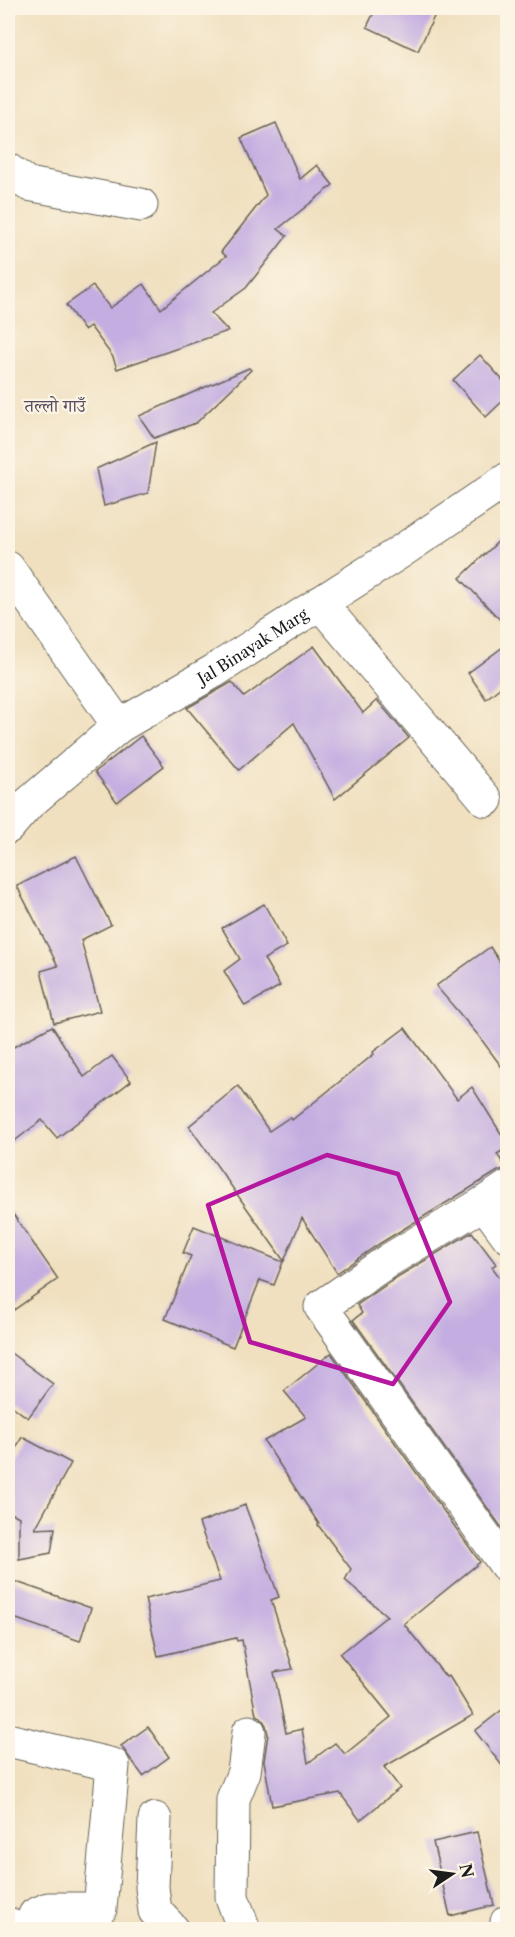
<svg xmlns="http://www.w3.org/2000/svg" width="515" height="1937" font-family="'Libre Caslon Text','Noto Serif Devanagari',serif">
<rect width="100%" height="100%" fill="#fcf5e5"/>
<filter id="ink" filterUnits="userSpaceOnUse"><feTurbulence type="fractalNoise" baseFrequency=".0167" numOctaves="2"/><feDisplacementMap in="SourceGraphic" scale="12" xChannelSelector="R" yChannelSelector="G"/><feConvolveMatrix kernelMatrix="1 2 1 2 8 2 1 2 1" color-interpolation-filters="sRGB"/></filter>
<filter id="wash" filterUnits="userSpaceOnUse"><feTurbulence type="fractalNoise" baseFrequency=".008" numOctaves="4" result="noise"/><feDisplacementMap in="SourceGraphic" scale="24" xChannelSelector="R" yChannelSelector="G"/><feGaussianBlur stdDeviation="1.35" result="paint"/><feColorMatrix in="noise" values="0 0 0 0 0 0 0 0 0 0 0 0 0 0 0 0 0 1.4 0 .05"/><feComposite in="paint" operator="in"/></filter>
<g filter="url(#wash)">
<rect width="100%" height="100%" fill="#f0e0c0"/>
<g id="blocks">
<g fill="#c4aee1">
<polygon points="376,8 438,8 418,51 367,27"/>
<polygon points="276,123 300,179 317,165 333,185 278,229 287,236 246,288 211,313 228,331 117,369 113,357 90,326 84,330 66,305 93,286 110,308 144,284 161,309 226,256 221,252 266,195 241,138"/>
<polygon points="480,355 507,385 507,397 486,417 453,380"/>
<polygon points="249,368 251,370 196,423 154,438 139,416"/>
<polygon points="156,442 148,493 104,506 96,469"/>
<polygon points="507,533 507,627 460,578"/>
<polygon points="507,644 507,682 486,699 468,673"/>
<polygon points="314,646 363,713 377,700 409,738 335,799 294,723 239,770 187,708 232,682 244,697"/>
<polygon points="141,736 164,766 117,802 95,772"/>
<polygon points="76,856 111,925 81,940 100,1011 54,1023 41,971 58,966 17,886"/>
<polygon points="264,904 287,946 264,959 280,986 245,1006 224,971 240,959 222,928"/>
<polygon points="490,947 507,973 507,1074 478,1035 436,986"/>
<polygon points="52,1026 84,1077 112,1056 131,1081 57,1138 42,1120 8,1146 8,1050"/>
<polygon points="405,1028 457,1099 472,1087 507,1143 507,1148 497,1154 506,1168 498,1171 379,1244 337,1273 302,1218 284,1261 189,1126 238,1086 269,1131 290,1117 292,1120 374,1054 373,1052"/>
<polygon points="8,1207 58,1279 8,1314"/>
<polygon points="194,1226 283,1262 274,1285 260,1280 233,1347 165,1319 191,1256 183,1253"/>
<polygon points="472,1232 496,1264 492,1267 507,1287 507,1535 353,1320 362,1313 357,1305 399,1276"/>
<polygon points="8,1351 53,1384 28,1418 8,1403"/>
<polygon points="331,1353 480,1562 404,1624 446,1677 449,1676 473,1715 384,1767 400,1788 360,1820 340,1793 272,1806 264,1761 268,1734 266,1725 261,1717 256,1715 242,1640 237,1641 236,1638 158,1656 145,1599 220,1581 199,1523 245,1505 279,1597 271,1600 293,1669 274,1672 286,1733 302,1729 308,1763 335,1743 345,1754 391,1717 340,1654 387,1616 345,1580 351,1569 318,1525 319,1524 264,1441 306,1417 284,1391"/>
<polygon points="22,1437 71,1463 35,1529 55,1528 51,1553 19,1559 19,1517 8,1511 8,1463"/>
<polygon points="8,1579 91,1608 80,1641 8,1616"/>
<polygon points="507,1706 507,1772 475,1731"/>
<polygon points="148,1727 169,1757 143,1776 121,1746"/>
<polygon points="477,1832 494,1905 450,1916 433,1842"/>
</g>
</g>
</g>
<g filter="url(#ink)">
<use href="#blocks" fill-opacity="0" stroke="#666155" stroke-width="1.5"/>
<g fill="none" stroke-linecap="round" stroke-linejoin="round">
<g stroke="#666155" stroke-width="35">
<g id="minor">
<polyline points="8,170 28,184 141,205"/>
<polyline points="8,568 119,726"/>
<polyline points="320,603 486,800"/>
<path id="s1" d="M8 827 28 804 119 726 214 671 400 552 508 479"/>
<polyline points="508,1187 484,1203 389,1260 321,1307 508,1568"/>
<polyline points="484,1203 508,1236"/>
<polyline points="8,1740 113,1765 100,1909 48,1909 35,1915 37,1930"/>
<polyline points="155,1819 152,1887 155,1911 173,1930"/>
<polyline points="507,1922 508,1929"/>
<polyline points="8,1924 9,1930"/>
<polyline points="244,1930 232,1897 233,1799 244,1772 249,1732"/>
</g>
</g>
<use href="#minor" stroke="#fff" stroke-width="33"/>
</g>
</g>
<path fill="none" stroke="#b5179e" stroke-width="4.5" stroke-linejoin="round" d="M327 1155 398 1174 450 1302 393 1384 250 1342 208 1205Z"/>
<g text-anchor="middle" stroke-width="4.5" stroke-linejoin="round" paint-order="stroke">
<g font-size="16" fill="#1c1c1c" stroke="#fcf5e5">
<text dy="6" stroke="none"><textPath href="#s1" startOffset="306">Jal Binayak Marg</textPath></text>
</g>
<g font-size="18" fill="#574f61" stroke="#fcf5e5">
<text x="55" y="412">तल्लो गाउँ</text>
</g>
</g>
<rect width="515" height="1937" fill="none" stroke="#fcf5e5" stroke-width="30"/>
<g transform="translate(452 1874) rotate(77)" stroke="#fcf5e5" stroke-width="4.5" paint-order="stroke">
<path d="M0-4.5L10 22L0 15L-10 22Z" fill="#1c1c1c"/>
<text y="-9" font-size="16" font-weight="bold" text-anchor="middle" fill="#1c1c1c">N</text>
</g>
</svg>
